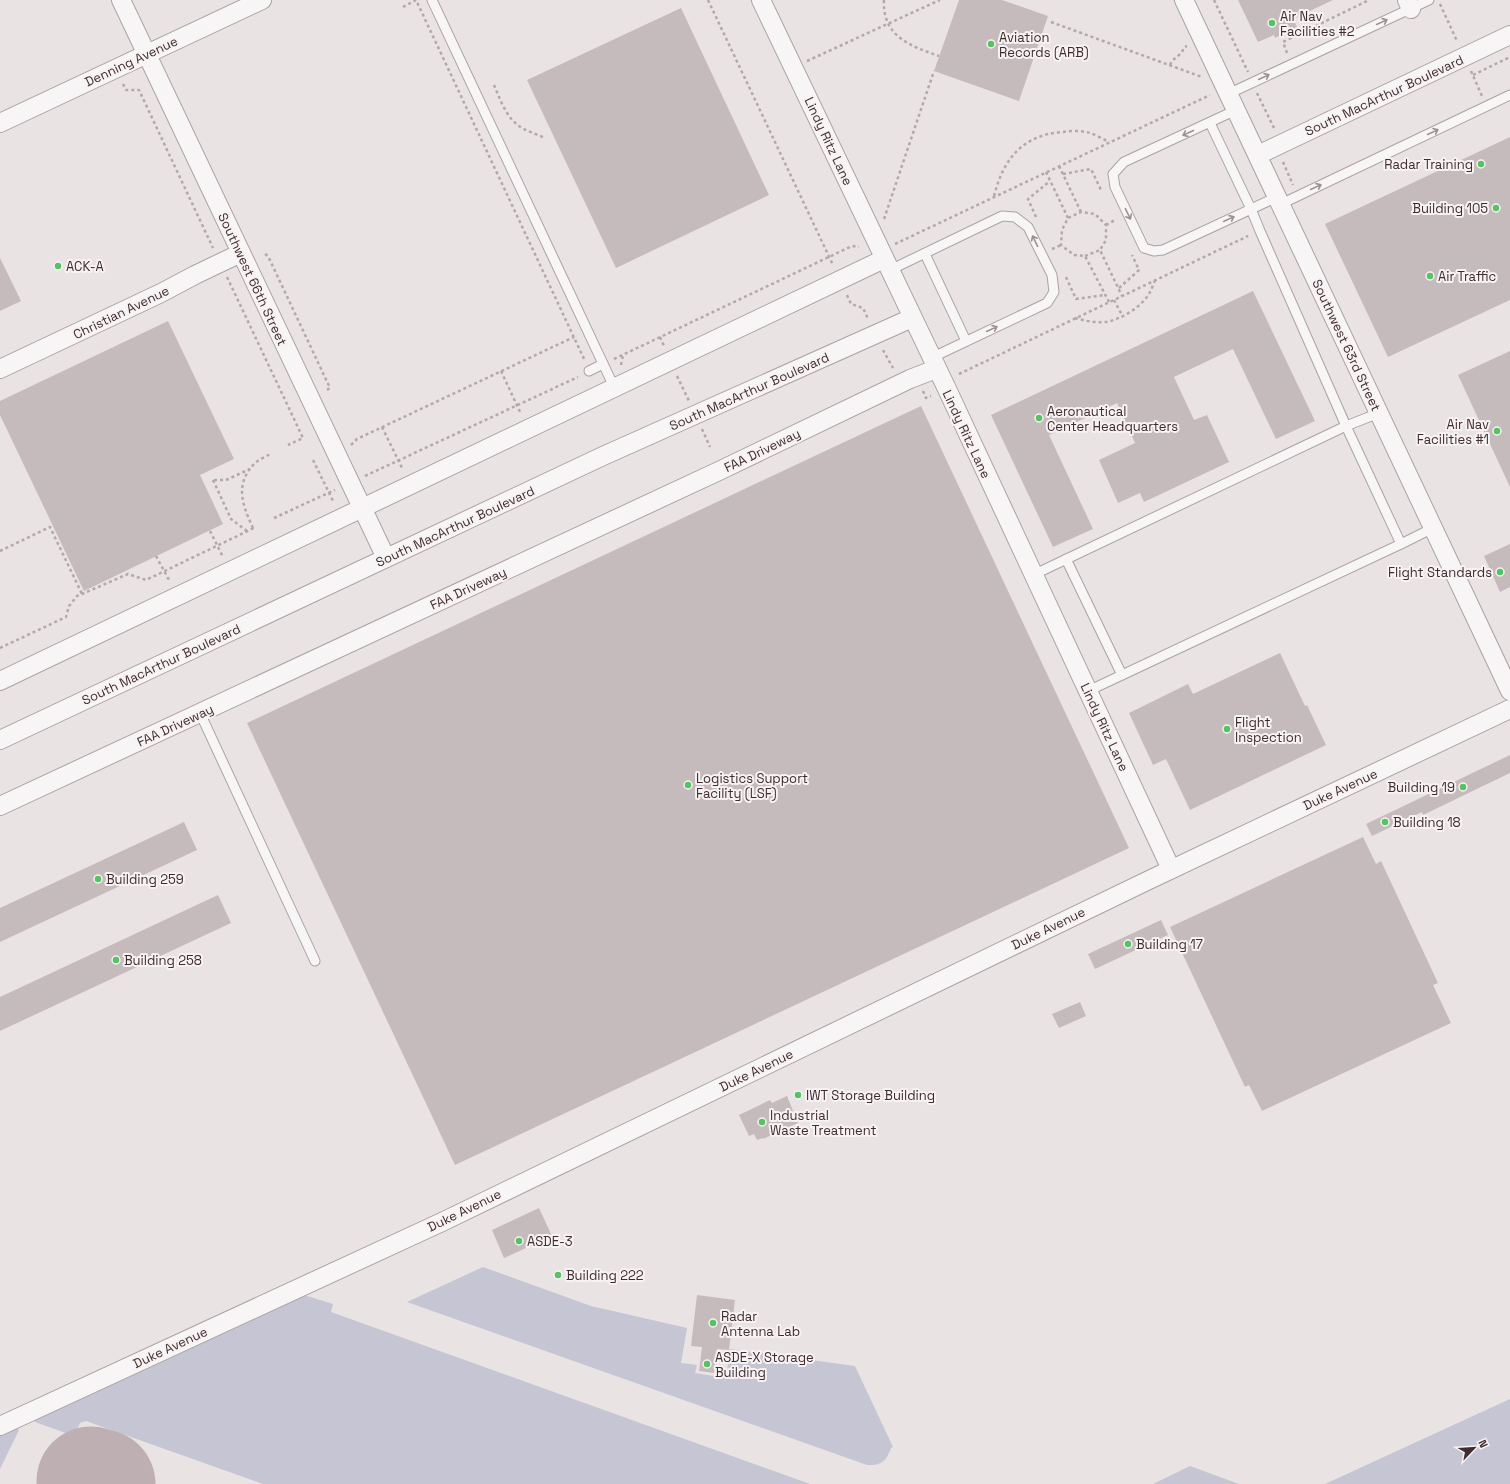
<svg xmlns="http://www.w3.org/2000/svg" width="1510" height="1484" font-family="'Space Grotesk',sans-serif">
<rect width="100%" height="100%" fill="#eae3e4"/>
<g fill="#c5c5d3">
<path d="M483 1267 591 1306 687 1328 681 1363 697 1365 695 1373 726 1378 730 1349 855 1366 893 1447 891 1448C886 1461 882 1466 867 1465L407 1302Z"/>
<polygon points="291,1291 333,1304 331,1312 810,1484 263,1484 86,1421 80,1423 74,1436 35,1422 33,1416"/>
<polygon points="1510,1399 1510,1484 1325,1484"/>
<polygon points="17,1426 19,1430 0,1469 0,1428"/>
<polygon points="1190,1466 1239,1484 1153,1484"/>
</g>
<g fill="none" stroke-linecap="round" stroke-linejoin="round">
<polyline stroke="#beb0b2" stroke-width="109" points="91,1481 101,1484"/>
</g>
<g fill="#c6bbbc">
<polygon points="959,0 1002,0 1048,16 1019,101 934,71"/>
<polygon points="1238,0 1333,0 1293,19 1297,27 1275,38 1274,35 1258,42"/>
<polygon points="681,8 769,195 616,268 527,80"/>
<polygon points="1510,137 1510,300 1388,357 1325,224"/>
<polygon points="0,258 21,301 0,311"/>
<polygon points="1253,291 1315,421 1276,439 1233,349 1174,377 1194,420 1207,415 1229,462 1144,502 1140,493 1118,503 1099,460 1135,443 1117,403 1049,435 1093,529 1053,547 991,415"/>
<polygon points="168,321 234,459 200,475 223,524 84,591 0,415 0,401"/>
<polygon points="1510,351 1510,487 1458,375"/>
<polygon points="921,406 1129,848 455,1165 247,723"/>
<polygon points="1510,544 1510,587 1500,592 1484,556"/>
<polygon points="1280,653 1305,706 1307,705 1326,745 1190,810 1166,759 1153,765 1129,713 1188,684 1193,694"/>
<polygon points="1510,755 1510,773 1423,815 1422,812 1372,836 1366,824"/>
<polygon points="184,822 197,850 0,942 0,908"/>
<polygon points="1363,837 1376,864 1381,861 1438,983 1433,985 1451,1023 1262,1111 1249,1085 1245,1087 1170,927"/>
<polygon points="218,895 231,923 0,1031 0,997"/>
<polygon points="1161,920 1168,935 1095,969 1088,954"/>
<polygon points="1080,1002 1086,1016 1059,1028 1052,1014"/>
<polygon points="787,1096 798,1123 763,1139 763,1138 757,1140 754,1134 749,1136 739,1115 770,1100 772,1103"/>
<polygon points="539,1208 552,1236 504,1258 492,1230"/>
<polygon points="697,1295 735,1300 729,1350 717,1349 714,1373 699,1371 702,1347 691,1346"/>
</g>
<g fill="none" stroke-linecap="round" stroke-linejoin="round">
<g stroke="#ada1a2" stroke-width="11">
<g id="service">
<polyline points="432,0 614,387"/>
<polyline points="1228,94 1429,0"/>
<polyline points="1236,110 1124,162 1113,174 1115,187 1144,248 1154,251 1163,250 1277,197"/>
<polyline points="1210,123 1251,209 1260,231 1346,426 1401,544 1433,528"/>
<polyline points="1281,204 1510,95"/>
<polyline points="925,254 966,341"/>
<polyline points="890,270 1002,216 1015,217 1028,227 1052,275 1054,292 1047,303 931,358"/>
<polyline points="589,371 603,364"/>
<polyline points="1066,559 1122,675"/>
<polyline points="1033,575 1346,426 1379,413"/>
<polyline points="1088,691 1401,544"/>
<polyline points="200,713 315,961"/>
</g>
</g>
<g stroke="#ada1a2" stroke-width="20">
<g id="minor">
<polyline points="121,0 386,558"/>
<polyline points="761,0 947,389 1171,869"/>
<polyline points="1184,0 1510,691"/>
<polyline points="1407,0 1411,9"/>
<polyline points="0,123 262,0"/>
<polyline points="1258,155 1510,35"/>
<polyline points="0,369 161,293 195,275 241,253"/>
<polyline points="0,681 884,259"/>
<polyline points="0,740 603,456 912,318"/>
<polyline points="0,806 721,470 910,379 936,369"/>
<polyline points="0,1426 442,1222 1149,880 1510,709"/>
</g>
</g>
<g stroke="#b2a9aa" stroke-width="2.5" stroke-dasharray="3 3" stroke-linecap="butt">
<polyline points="708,0 833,265"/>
<path d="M884 0C882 36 910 46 939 56"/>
<polyline points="1214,0 1248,72"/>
<polyline points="1440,4 1457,41"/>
<polyline points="403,7 416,0 585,361"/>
<polyline points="1051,22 1202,77"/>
<polyline points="1287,53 1283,42 1369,0"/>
<polyline points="807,61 940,0"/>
<path d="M1170 65C1173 58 1176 59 1180 54 1184 51 1182 48 1187 46"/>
<polyline points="1471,71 1482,96"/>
<polyline points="1473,75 1510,57"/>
<polyline points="123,84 126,90 139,90 213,248"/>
<path d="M494 85C500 99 506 117 519 126 526 131 536 134 545 138"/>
<polyline points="1257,93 1275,130"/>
<polyline points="1283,162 1293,185"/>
<polyline points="1059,166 1081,212"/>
<polyline points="1046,172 1068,218"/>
<polyline points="1063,174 1091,169 1102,192"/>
<path d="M994 196C1003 160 1022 135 1062 132 1071 131 1081 130 1090 133 1096 135 1103 139 1109 142"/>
<polyline points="1036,217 1028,199 1050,181"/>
<polyline points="884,219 934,71"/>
<polyline points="1106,225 1115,220"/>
<polyline points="895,244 1210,95"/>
<polyline points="1052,249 1061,245"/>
<polyline points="265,254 268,256 330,388 325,391"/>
<polyline points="1085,256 1100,250"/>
<polyline points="227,277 303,438 288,445"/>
<polyline points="1066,277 1076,299 1105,295"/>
<polyline points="1119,288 1139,270 1132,255"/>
<polyline points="847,295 851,304 863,308 868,319"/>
<polyline points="1114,300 1123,317"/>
<polyline points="1109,302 1085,256 1074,255 1061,245 1062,230 1068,218 1081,212 1095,214 1106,225 1106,240 1100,250 1122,296"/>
<path d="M1075 318C1085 321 1096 323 1106 322 1122 319 1142 307 1150 292 1152 289 1153 284 1155 281"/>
<polyline points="660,337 664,346"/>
<polyline points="883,350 893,368"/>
<polyline points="614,359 852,246 859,247"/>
<polyline points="621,365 623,355"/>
<polyline points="501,371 521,414"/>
<polyline points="959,374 1248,236"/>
<polyline points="677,376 689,401"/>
<polyline points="923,391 926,398 931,396"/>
<polyline points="382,427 403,470"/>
<polyline points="702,429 710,447"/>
<polyline points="351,445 357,439 574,337"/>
<polyline points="313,460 334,503"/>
<polyline points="365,476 578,377"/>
<polyline points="213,480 231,519 247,531"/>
<polyline points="214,480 226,480 250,469"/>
<polyline points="274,518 335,490"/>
<path d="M253 528C243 506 234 485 254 464 258 460 265 457 270 454"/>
<polyline points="210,531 223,557"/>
<polyline points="0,551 50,527 82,594"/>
<polyline points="156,556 170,582"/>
<polyline points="0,648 66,617 69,606 77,596 82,594 128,574 146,580 256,527"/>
</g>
<use href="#service" stroke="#f8f5f6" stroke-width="9"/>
<use href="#minor" stroke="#f8f5f6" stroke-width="18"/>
</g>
<defs><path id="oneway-shaft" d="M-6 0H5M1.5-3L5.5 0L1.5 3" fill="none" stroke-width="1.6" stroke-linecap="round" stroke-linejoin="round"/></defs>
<g stroke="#9c9092">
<use href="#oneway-shaft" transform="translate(1382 22) rotate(-25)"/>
<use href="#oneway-shaft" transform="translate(1264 77) rotate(-25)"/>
<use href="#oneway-shaft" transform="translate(1433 132) rotate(-25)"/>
<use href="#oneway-shaft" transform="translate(1188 133) rotate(155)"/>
<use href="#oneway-shaft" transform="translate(1316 187) rotate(-25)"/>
<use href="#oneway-shaft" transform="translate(1128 214) rotate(64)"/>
<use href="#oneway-shaft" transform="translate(1229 219) rotate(-25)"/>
<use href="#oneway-shaft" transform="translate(1035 241) rotate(-116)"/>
<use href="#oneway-shaft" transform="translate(992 329) rotate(-25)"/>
</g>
<g fill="#55c263" stroke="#f7f2f3" stroke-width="1.5">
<circle cx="1272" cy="23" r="4"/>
<circle cx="991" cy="44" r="4"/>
<circle cx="1481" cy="164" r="4"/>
<circle cx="1496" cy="208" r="4"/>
<circle cx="58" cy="266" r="4"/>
<circle cx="1430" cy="276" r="4"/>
<circle cx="1039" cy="418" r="4"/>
<circle cx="1497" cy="431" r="4"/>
<circle cx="1500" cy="572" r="4"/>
<circle cx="1227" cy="729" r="4"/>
<circle cx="688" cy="785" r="4"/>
<circle cx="1463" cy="787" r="4"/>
<circle cx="1385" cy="822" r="4"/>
<circle cx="98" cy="879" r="4"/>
<circle cx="1128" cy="944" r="4"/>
<circle cx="116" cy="960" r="4"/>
<circle cx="798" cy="1095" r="4"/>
<circle cx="762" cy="1122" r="4"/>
<circle cx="519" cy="1241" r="4"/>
<circle cx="558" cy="1275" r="4"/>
<circle cx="713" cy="1323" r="4"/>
<circle cx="707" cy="1364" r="4"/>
</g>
<g text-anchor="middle" stroke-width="4" stroke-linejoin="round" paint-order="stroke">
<g font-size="13" fill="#402c2e" stroke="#f7f2f3" text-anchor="start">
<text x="1280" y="21">Air Nav<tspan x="1280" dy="15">Facilities #2</tspan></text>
<text x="999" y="42">Aviation<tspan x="999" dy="15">Records (ARB)</tspan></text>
<text x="1473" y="169" text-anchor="end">Radar Training</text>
<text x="1488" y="213" text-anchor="end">Building 105</text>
<text x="66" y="271">ACK-A</text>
<text x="1438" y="281">Air Traffic</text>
<text x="1047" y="416">Aeronautical<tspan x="1047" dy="15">Center Headquarters</tspan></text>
<text x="1489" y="429" text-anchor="end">Air Nav<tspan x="1489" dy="15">Facilities #1</tspan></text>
<text x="1492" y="577" text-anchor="end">Flight Standards</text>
<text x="1235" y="727">Flight<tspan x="1235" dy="15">Inspection</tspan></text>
<text x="696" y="783">Logistics Support<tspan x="696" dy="15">Facility (LSF)</tspan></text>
<text x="1455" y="792" text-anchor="end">Building 19</text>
<text x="1393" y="827">Building 18</text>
<text x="106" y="884">Building 259</text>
<text x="1136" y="949">Building 17</text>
<text x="124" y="965">Building 258</text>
<text x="806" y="1100">IWT Storage Building</text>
<text x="770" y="1120">Industrial<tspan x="770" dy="15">Waste Treatment</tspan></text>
<text x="527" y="1246">ASDE-3</text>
<text x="566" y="1280">Building 222</text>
<text x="721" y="1321">Radar<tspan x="721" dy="15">Antenna Lab</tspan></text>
<text x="715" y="1362">ASDE-X Storage<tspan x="715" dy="15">Building</tspan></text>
</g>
<g font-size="13" fill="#402c2e" stroke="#f7f2f3">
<text transform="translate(131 61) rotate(-25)" y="5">Denning Avenue</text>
<text transform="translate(1384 95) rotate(-25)" y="5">South MacArthur Boulevard</text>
<text transform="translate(829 141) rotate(65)" y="5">Lindy Ritz Lane</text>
<text transform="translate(253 279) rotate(65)" y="5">Southwest 66th Street</text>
<text transform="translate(121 312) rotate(-26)" y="5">Christian Avenue</text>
<text transform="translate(1347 345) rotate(65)" y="5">Southwest 63rd Street</text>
<text transform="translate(749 391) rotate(-24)" y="5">South MacArthur Boulevard</text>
<text transform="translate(967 434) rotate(65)" y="5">Lindy Ritz Lane</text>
<text transform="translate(762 450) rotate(-26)" y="5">FAA Driveway</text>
<text transform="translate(455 526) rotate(-25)" y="5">South MacArthur Boulevard</text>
<text transform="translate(468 588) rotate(-25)" y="5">FAA Driveway</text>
<text transform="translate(161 664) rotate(-25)" y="5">South MacArthur Boulevard</text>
<text transform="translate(175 725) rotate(-25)" y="5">FAA Driveway</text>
<text transform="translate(1105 727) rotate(65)" y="5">Lindy Ritz Lane</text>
<text transform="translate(1340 789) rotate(-25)" y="5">Duke Avenue</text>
<text transform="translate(1048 928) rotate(-26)" y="5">Duke Avenue</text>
<text transform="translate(756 1070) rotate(-26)" y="5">Duke Avenue</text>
<text transform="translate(464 1210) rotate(-26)" y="5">Duke Avenue</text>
<text transform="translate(170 1347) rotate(-25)" y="5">Duke Avenue</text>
</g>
</g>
<g transform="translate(1474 1448) rotate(65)" stroke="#f7f2f3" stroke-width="3" paint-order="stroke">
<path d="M0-3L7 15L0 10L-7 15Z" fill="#402c2e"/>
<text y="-6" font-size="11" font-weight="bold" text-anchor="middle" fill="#402c2e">N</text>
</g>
</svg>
